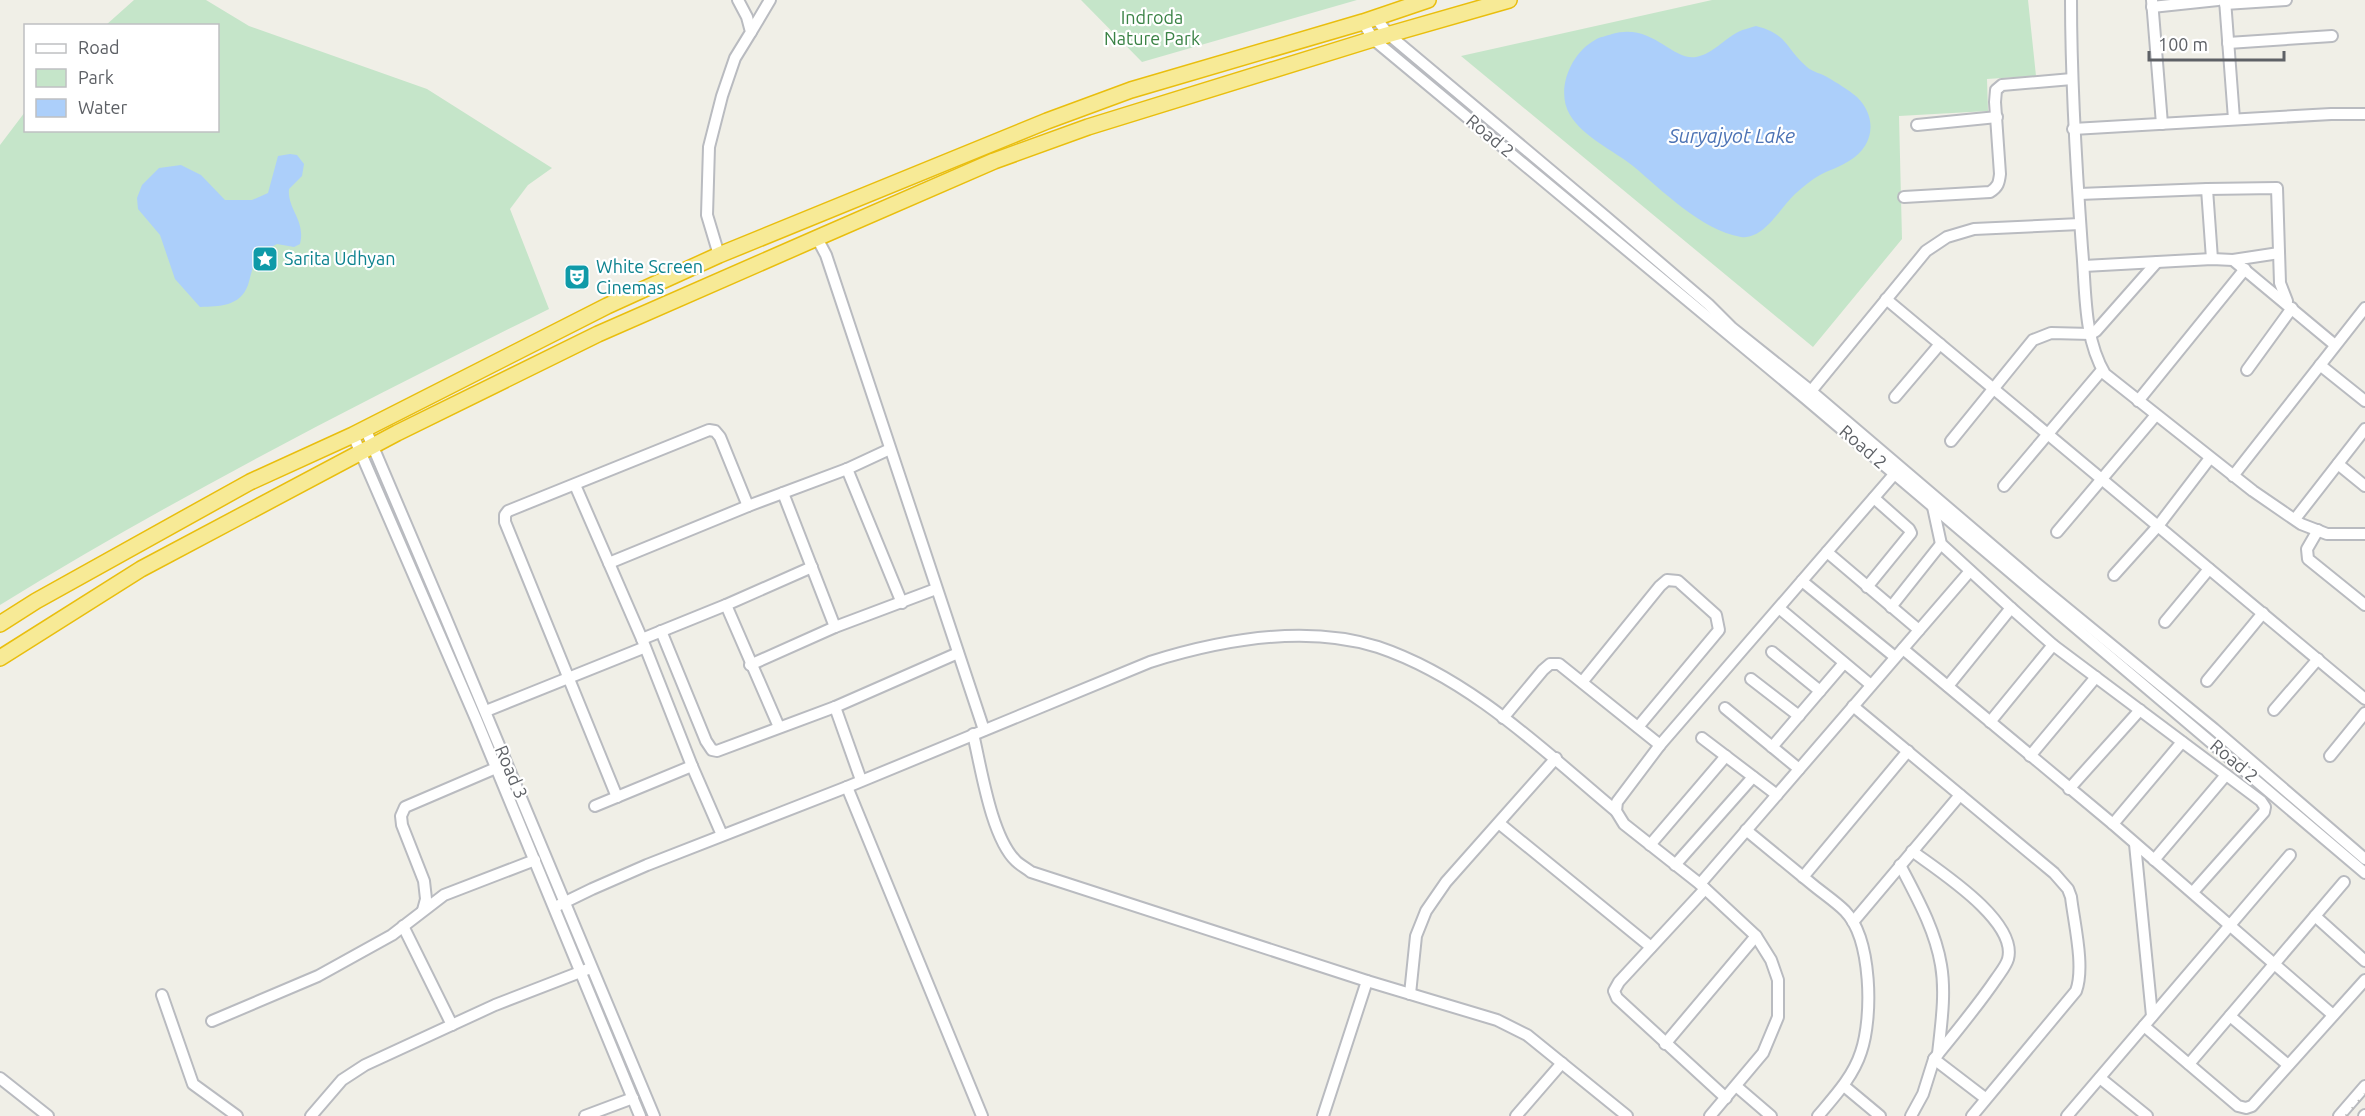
<svg xmlns="http://www.w3.org/2000/svg" width="2365" height="1116" font-family="Ubuntu,sans-serif">
<rect width="100%" height="100%" fill="#f0efe7"/>
<g fill="#c5e5c9">
<path d="M134 0H206L249 26 427 89 552 168 528 185 510 209 549 309C363 401 177 496 0 605V145L25 112 26 130H218V26L106 25Z"/>
<polygon points="1081,0 1357,0 1142,62"/>
<polygon points="1712,0 2028,0 2036,76 1987,79 1988,111 1899,116 1902,239 1813,347 1461,56"/>
</g>
<g fill="#accffa">
<path d="M1756 26C1788 34 1785 48 1807 67 1812 72 1821 73 1827 77 1837 83 1849 90 1857 97 1878 118 1874 146 1849 161 1840 167 1829 170 1820 175 1811 180 1803 187 1795 194 1780 208 1764 240 1741 237 1701 230 1663 191 1633 166 1613 150 1583 137 1570 115 1555 90 1571 53 1595 40 1599 37 1607 36 1612 34 1652 22 1672 61 1696 57 1713 54 1724 39 1738 32 1744 29 1750 28 1756 26Z"/>
<path d="M290 154 297 155 304 164 302 176 289 189C287 209 306 220 300 244L294 247 277 244C270 248 262 251 258 258 252 266 251 276 248 285 240 307 219 306 200 307L175 279 160 235 138 209 137 198 142 185 159 168 181 165 201 175 225 200H252L268 193 278 156Z"/>
</g>
<g fill="none" stroke-linecap="round" stroke-linejoin="round">
<g stroke="#b9bbc0" stroke-width="14">
<g id="minor">
<path d="M2071 0C2071 83 2076 165 2082 248 2086 290 2083 337 2105 374L2253 491 2301 524 2327 534H2365"/>
<polyline points="2152,0 2162,124"/>
<polyline points="2225,0 2234,119"/>
<polyline points="2225,4 2286,0"/>
<polyline points="2152,7 2218,0"/>
<polyline points="1376,18 1388,34 1605,216 1708,304 1732,328 1811,391 2036,583 2214,729 2365,859"/>
<polyline points="1363,22 1373,39 1805,398 2365,873"/>
<polyline points="751,32 770,0"/>
<polyline points="2228,43 2332,36"/>
<polyline points="1917,125 1997,117"/>
<polyline points="2073,129 2331,114 2365,114"/>
<polyline points="2207,189 2277,188 2280,283 2287,301"/>
<polyline points="2079,194 2207,189 2212,259"/>
<path d="M1904 197 1990 192C1998 187 1999 183 2000 174L1995 102 1996 90 2002 85 2072 79"/>
<polyline points="817,238 826,255 984,730"/>
<polyline points="719,255 707,215 709,147 722,96 735,58 751,32 747,17 738,0"/>
<polyline points="2233,260 2279,253"/>
<polyline points="2084,266 2212,259 2233,260 2335,345"/>
<polyline points="1886,299 2365,699"/>
<polyline points="2320,365 2365,401"/>
<polyline points="2247,370 2292,308"/>
<polyline points="1807,396 1926,251 1947,237 1974,229 2080,224"/>
<polyline points="1895,397 1940,344"/>
<polyline points="2138,401 2245,269"/>
<polyline points="365,428 445,616 654,1116"/>
<polyline points="353,435 476,719 640,1116"/>
<polyline points="1951,441 2033,340 2051,333 2091,334 2096,331 2157,262"/>
<polyline points="2338,464 2365,486"/>
<polyline points="847,469 902,603"/>
<polyline points="2233,476 2365,308"/>
<polyline points="575,485 642,639 692,766 722,835"/>
<polyline points="2004,486 2102,370"/>
<polyline points="783,493 835,627"/>
<polyline points="1933,507 1941,544 2011,608 2053,645 2261,801 2265,807 2264,812 2193,892"/>
<polyline points="2295,519 2365,429"/>
<polyline points="2318,530 2307,549 2308,559 2365,605"/>
<polyline points="2057,532 2156,415"/>
<polyline points="1827,552 1919,630"/>
<polyline points="609,563 748,506 847,469 890,449"/>
<polyline points="2114,575 2158,526 2210,458"/>
<polyline points="1802,581 1895,657"/>
<polyline points="1867,587 1911,533 1909,529 1874,498"/>
<polyline points="726,605 779,727"/>
<polyline points="1891,607 1941,544"/>
<polyline points="1779,608 1871,685"/>
<polyline points="2165,622 2209,569"/>
<polyline points="661,631 706,741 712,750 717,751 835,707 958,653"/>
<polyline points="642,639 726,605 812,567"/>
<polyline points="1903,649 2113,824 2333,1015"/>
<polyline points="1772,652 1820,691"/>
<polyline points="750,665 835,627 936,589"/>
<polyline points="1751,679 1799,716"/>
<polyline points="1583,681 1660,586 1667,580 1678,581 1716,615 1719,630 1638,727"/>
<polyline points="2207,681 2263,613"/>
<polyline points="1948,686 2011,608"/>
<path d="M1853 706 2054 873 2068 889 2071 897C2074 923 2085 967 2076 991L1972 1116"/>
<polyline points="835,707 861,780"/>
<polyline points="1725,708 1799,769"/>
<polyline points="2274,710 2318,659"/>
<polyline points="486,711 643,648"/>
<polyline points="1503,718 1543,670 1550,664 1559,664 1660,745"/>
<polyline points="1990,722 2053,645"/>
<path d="M973 734C981 767 991 837 1016 861 1020 865 1026 868 1031 872L1367 981 1497 1020 1527 1035 1627 1116"/>
<polyline points="1702,738 1777,795"/>
<polyline points="1772,747 1844,663"/>
<polyline points="2030,756 2096,677"/>
<polyline points="2330,756 2365,713"/>
<polyline points="847,787 982,1116"/>
<polyline points="2069,789 2140,710"/>
<polyline points="617,797 505,522 505,515 508,511 709,430 715,431 720,437 748,506"/>
<polyline points="595,806 692,766"/>
<polyline points="1500,824 1651,947"/>
<polyline points="2113,824 2182,742"/>
<path d="M1746 830C1769 849 1791 867 1813 885 1824 894 1836 902 1845 911 1872 939 1873 1017 1861 1052 1853 1077 1834 1097 1818 1116"/>
<polyline points="2135,844 2152,1016"/>
<polyline points="1650,845 1726,756"/>
<path d="M1912 851C1939 871 2018 921 2008 959 2006 966 2000 973 1996 979 1977 1007 1955 1033 1934 1059L1985 1098"/>
<polyline points="2154,860 2226,775"/>
<polyline points="1675,865 1753,777"/>
<path d="M1900 865C1916 896 1935 929 1941 965 1946 994 1941 1025 1938 1054"/>
<polyline points="1803,877 1908,751"/>
<polyline points="1700,884 1970,571"/>
<polyline points="1705,889 1619,982 1614,991 1617,998 1726,1098"/>
<path d="M555 907 592 889 647 865 847 787 1150 662C1220 640 1305 624 1378 647 1470 678 1543 750 1616 811"/>
<polyline points="423,910 426,899 424,881 402,825 401,816 405,807 503,765"/>
<polyline points="2315,916 2365,961"/>
<polyline points="1853,922 1960,795"/>
<polyline points="403,926 452,1025"/>
<polyline points="1410,994 1416,936 1426,911 1446,882 1556,758"/>
<polyline points="162,995 193,1084 237,1116"/>
<polyline points="2230,1016 2288,1065"/>
<polyline points="212,1021 318,976 392,935 444,895 535,860"/>
<polyline points="2144,1026 2238,1106 2246,1108 2252,1106 2365,980"/>
<polyline points="1665,1044 1756,936"/>
<polyline points="2189,1064 2344,882"/>
<polyline points="0,1078 48,1116"/>
<polyline points="2100,1078 2147,1116"/>
<polyline points="1736,1086 1771,1116"/>
<polyline points="1844,1086 1880,1116"/>
<polyline points="311,1116 342,1080 365,1065 495,1005 588,969"/>
<polyline points="585,1116 633,1098"/>
<polyline points="1323,1116 1367,981"/>
<polyline points="1516,1116 1562,1063"/>
<polyline points="1710,1116 1763,1053 1778,1017 1778,980 1771,960 1756,936 1700,884 1624,824 1616,811 1617,802 1660,745 1897,471"/>
<polyline points="1911,1116 1923,1094 1934,1059"/>
<polyline points="2067,1116 2290,855"/>
<polyline points="2339,1116 2365,1086"/>
<polyline points="2364,1116 2365,1115"/>
</g>
</g>
<g stroke="#e9be0d" stroke-width="18">
<g id="highway">
<polyline points="0,624 36,601 250,482 353,435 607,306 719,255 1047,121 1131,90 1363,22 1428,0"/>
<polyline points="0,658 141,569 397,433 598,334 817,238 994,161 1088,127 1373,39 1509,0"/>
</g>
</g>
<use href="#minor" stroke="#fff" stroke-width="10"/>
<use href="#highway" stroke="#f7ea96" stroke-width="15"/>
<polyline stroke="#b7b8b8" stroke-width="3" stroke-dasharray="1.5 8" stroke-linecap="butt" points="2346,1116 2365,1094"/>
</g>
<defs>
<g id="sight-square" transform="scale(1.35)"><rect x="-9" y="-9" width="18" height="18" rx="4" fill="#0f9aa8" stroke="#fff"/><path d="M0-6L1.8-2.2L6-1.7L2.9 1.2L3.7 5.4L0 3.3L-3.7 5.4L-2.9 1.2L-6-1.7L-1.8-2.2Z" fill="#fff"/></g>
<g id="theatre-square" transform="scale(1.35)"><rect x="-9" y="-9" width="18" height="18" rx="4" fill="#0f9aa8" stroke="#fff"/><path d="M-5-5.5Q0-4 5-5.5V0Q5 5 0 6Q-5 5-5 0ZM-3.3-2.5H-1v1.5H-3.3ZM1-2.5H3.3v1.5H1ZM-2.8 1Q0 5.5 2.8 1Z" fill="#fff"/></g>
</defs>
<g fill-rule="evenodd">
<use href="#sight-square" x="265" y="259"/>
<use href="#theatre-square" x="577" y="277"/>
</g>
<g text-anchor="middle" stroke-width="4.5" stroke-linejoin="round" paint-order="stroke">
<g font-size="18" fill="#3a8245" stroke="#fff">
<text x="1152" y="24">Indroda<tspan x="1152" dy="21">Nature Park</tspan></text>
</g>
<g font-size="18" fill="#5e6166" stroke="#fff">
<text transform="translate(1490 136) rotate(40)" y="6">Road 2</text>
<text transform="translate(1863 447) rotate(41)" y="6">Road 2</text>
<text transform="translate(2234 761) rotate(40)" y="6">Road 2</text>
<text transform="translate(511 772) rotate(67)" y="6">Road 3</text>
</g>
<g font-size="18" fill="#0d838f" stroke="#fff" text-anchor="start">
<text x="284" y="265">Sarita Udhyan</text>
<text x="596" y="273">White Screen<tspan x="596" dy="21">Cinemas</tspan></text>
</g>
<g font-size="20" font-style="italic" fill="#4c73b5" stroke="#fff">
<text x="1732" y="143">Suryajyot Lake</text>
</g>
</g>
<rect x="24" y="24" width="195" height="108" fill="#ffffff" stroke="#bfc0c2" stroke-width="1.5"/>
<rect x="36" y="44" width="30" height="9" fill="#ffffff" stroke="#bfc0c2" stroke-width="1.5"/>
<text x="78" y="54" font-size="18" fill="#5e6166">Road</text>
<rect x="36" y="69" width="30" height="18" fill="#c5e5c9" stroke="#bfc0c2" stroke-width="1.5"/>
<text x="78" y="84" font-size="18" fill="#5e6166">Park</text>
<rect x="36" y="99" width="30" height="18" fill="#accffa" stroke="#bfc0c2" stroke-width="1.5"/>
<text x="78" y="114" font-size="18" fill="#5e6166">Water</text>
<path d="M2149 51v9h135v-9" fill="none" stroke="#5e6166" stroke-width="3"/>
<text x="2158" y="51" font-size="18" fill="#5e6166" stroke="#ffffff" stroke-width="4.5" paint-order="stroke">100 m</text>
</svg>
